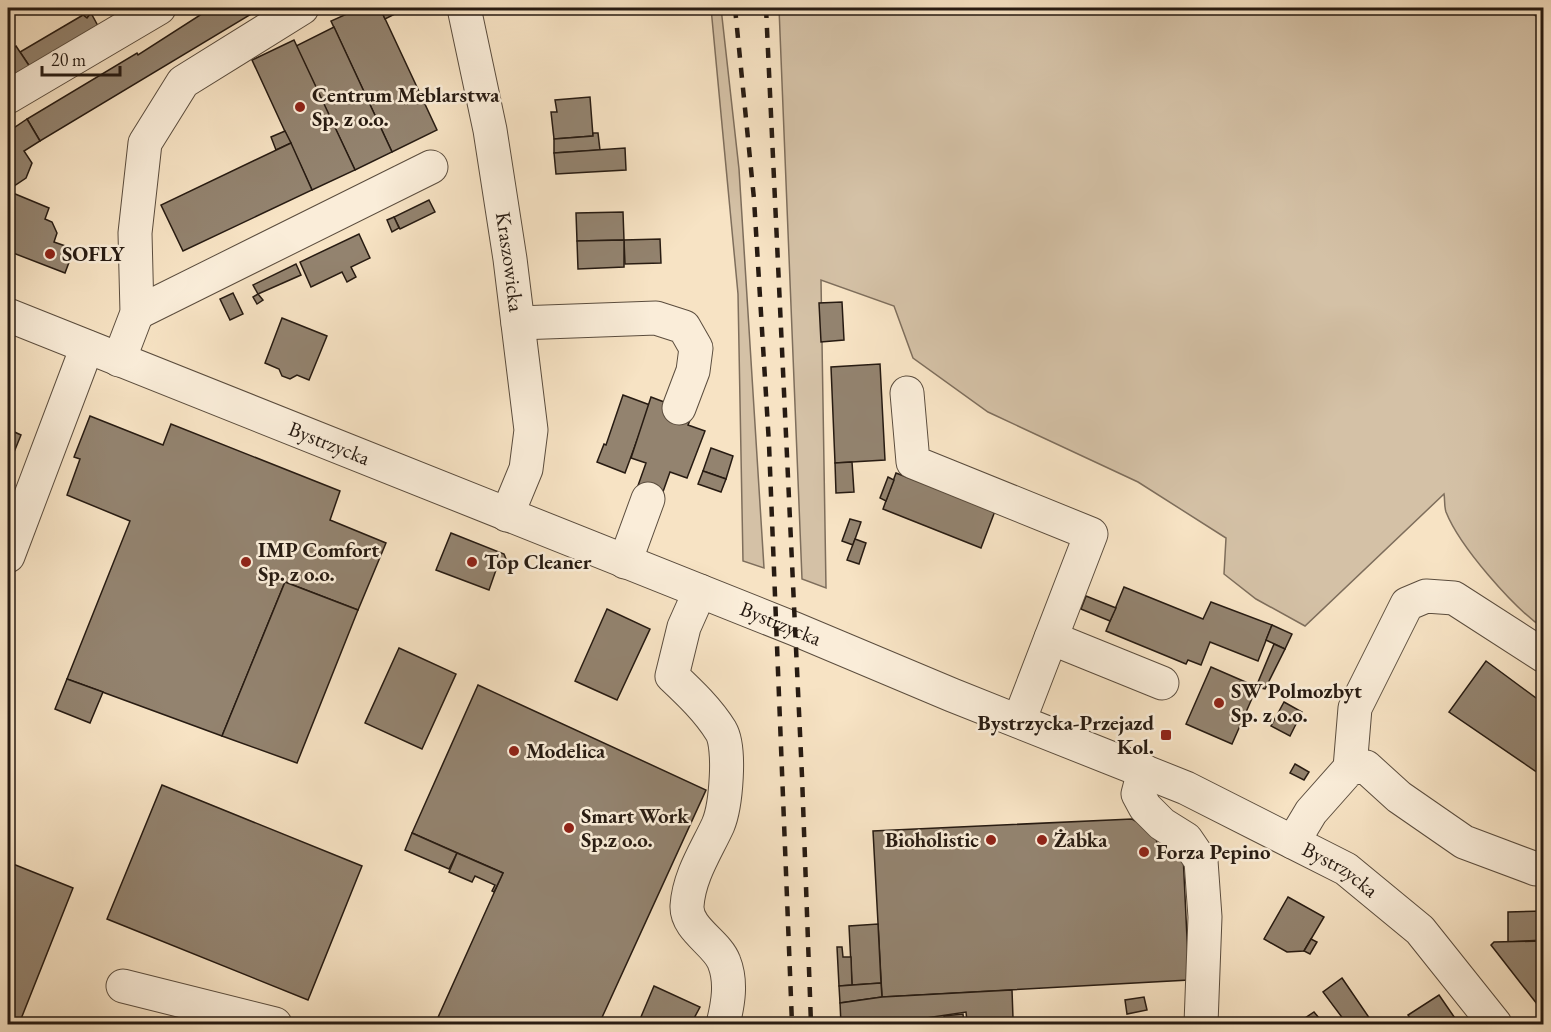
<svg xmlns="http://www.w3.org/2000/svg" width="1551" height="1032" font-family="'EB Garamond',serif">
<rect width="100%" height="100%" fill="#f7e3c4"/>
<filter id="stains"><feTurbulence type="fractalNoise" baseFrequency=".00333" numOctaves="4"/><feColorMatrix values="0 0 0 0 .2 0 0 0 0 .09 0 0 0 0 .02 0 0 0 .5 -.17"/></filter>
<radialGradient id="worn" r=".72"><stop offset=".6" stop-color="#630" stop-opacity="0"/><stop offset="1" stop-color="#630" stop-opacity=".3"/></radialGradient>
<g fill="#d4c1a6" stroke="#7e6e5c" stroke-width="1.5">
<polygon points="711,8 721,8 739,169 764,568 743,561 738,294"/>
<path d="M779 8H1526L1544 23 1543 628C1513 607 1460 547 1446 512 1444 506 1445 499 1444 494L1305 626 1256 599 1224 574 1226 538 1138 482 988 412 913 358 894 306 821 280 826 588 802 579Z"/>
</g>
<g fill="#93836f" stroke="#271b12" stroke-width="1.5">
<polygon points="74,8 95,8 87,18"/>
<polygon points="211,8 261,8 40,141 27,119 137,53 138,55"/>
<polygon points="360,8 380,8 437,130 392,152 331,21"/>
<polygon points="380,8 394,8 397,13 385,19"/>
<polygon points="91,13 98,26 30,67 20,52 83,15 87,18"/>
<polygon points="334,27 392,152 355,170 296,46"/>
<polygon points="8,36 14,46 8,50"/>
<polygon points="294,40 355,170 312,190 252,60"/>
<polygon points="16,46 30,67 8,80 8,52"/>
<polygon points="590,97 593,136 554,139 551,112 557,112 555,100"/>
<polygon points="27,119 40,141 24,151 32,163 26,178 8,190 8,132"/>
<polygon points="285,131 291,143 276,150 271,137"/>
<polygon points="593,133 598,133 600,150 554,153 554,139 593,136"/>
<polygon points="291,143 312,190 183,251 161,205"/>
<polygon points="625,148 626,170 556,174 554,153"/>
<polygon points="8,191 49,208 45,219 52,222 57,233 54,242 74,249 65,273 8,251"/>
<polygon points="429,200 435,212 400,229 394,217"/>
<polygon points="623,212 624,240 577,241 576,213"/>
<polygon points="394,217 399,228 392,232 387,220"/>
<polygon points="359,234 370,258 351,267 356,277 347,282 342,272 311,287 300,262"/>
<polygon points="660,239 661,263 625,264 624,240"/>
<polygon points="624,240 624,267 578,269 577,241"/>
<polygon points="296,264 301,275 258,294 253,285"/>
<polygon points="233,293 243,314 230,320 220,299"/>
<polygon points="258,294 263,300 257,304 253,297"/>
<polygon points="842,302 844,340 821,342 819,303"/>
<polygon points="282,318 327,336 309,380 297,375 290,379 282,376 279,369 265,363"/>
<polygon points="880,364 885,460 835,463 831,367"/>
<polygon points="623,395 650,405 625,473 597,462 604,444 606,445"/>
<polygon points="651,397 693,413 688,425 705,431 687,478 670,472 659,503 635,494 646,463 631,458"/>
<polygon points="90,416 163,445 171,424 340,491 330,520 386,543 358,610 285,582 222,736 67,679 130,521 67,495 80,459 74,457"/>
<polygon points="8,423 10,424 8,429 21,435 8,467"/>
<polygon points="711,448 733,456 726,479 703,471"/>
<polygon points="852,462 854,492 836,493 835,463"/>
<polygon points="703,471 726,479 721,492 698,484"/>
<polygon points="896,473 995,511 981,548 883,509"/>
<polygon points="888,477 894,480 886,501 880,498"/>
<polygon points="850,519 861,522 853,545 842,541"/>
<polygon points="451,533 504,554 506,559 503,565 497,567 489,590 436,570"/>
<polygon points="855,539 866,543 859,564 847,560"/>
<polygon points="285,582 358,610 297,763 222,736"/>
<polygon points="1124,587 1203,619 1211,602 1272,625 1258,661 1210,642 1201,665 1188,660 1186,664 1106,631"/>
<polygon points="1086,596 1116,608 1110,621 1081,609"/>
<polygon points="607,609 650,629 617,700 575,681"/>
<polygon points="1272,625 1292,634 1285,649 1266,640"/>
<polygon points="1274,644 1285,649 1265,689 1256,687"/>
<polygon points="399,648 456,674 422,749 365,723"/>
<polygon points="1486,661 1544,704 1544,777 1449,712"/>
<polygon points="1211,667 1257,687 1232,744 1186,724"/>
<polygon points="67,679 103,692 90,723 55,709"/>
<polygon points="478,685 706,790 599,1024 435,1024 503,873 412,833"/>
<polygon points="1284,702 1302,712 1290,736 1271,726"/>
<polygon points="1295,764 1309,772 1304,780 1290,773"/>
<polygon points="162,785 362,866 308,1000 107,919"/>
<polygon points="1132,819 1155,832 1159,855 1183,854 1189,980 882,997 873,831"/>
<polygon points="412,833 457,853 449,869 405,850"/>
<polygon points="457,853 503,873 494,892 492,891 495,885 475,876 472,882 449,872"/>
<polygon points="8,862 73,888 19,1024 8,1024"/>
<polygon points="1288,897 1324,917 1304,951 1287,952 1264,939"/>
<polygon points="1544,911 1544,940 1508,942 1508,912"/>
<polygon points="878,924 881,983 852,985 849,926"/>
<polygon points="1311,939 1317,942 1310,954 1304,951"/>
<polygon points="1544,941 1544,1013 1491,945 1494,942"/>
<polygon points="837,947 842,947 843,957 851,957 852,985 839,986"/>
<polygon points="1342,978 1370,1019 1362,1024 1347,1024 1323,992"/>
<polygon points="881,983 882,997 840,1003 839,986"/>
<polygon points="654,986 700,1007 691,1024 638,1024"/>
<polygon points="1012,990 1013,1018 967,1021 966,1012 886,1024 841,1024 840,1003 882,997"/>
<polygon points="1439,995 1459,1024 1414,1024 1408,1015"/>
<polygon points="1144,997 1147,1010 1127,1014 1125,1000"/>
<polygon points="1314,1012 1324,1024 1296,1024"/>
<polygon points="963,1014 964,1024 945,1024 944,1016"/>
<polygon points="934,1021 934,1024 912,1024"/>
</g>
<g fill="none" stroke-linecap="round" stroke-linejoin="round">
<g stroke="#5b4d3e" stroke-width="35">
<g id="minor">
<path id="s1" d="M464 8 490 130 510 259 531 430 526 469 507 515"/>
<polyline points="8,97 159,8"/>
<polyline points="137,313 431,167"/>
<path id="s2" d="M8 315 795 629 952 695 1186 788 1346 869 1420 930 1495 1024"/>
<polyline points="518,323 656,318 684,327 696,348 693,371 679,408"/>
<polyline points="119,360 137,313 135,233 145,143 183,82 302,8"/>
<polyline points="907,393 913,462 1091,534 1019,721"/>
<polyline points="8,556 87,347"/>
<polyline points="625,562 648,499"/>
<path d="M700 591 684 627 672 676C690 693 708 710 721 731 731 748 726 806 718 825 706 851 689 876 687 906 686 929 717 943 724 962 732 982 728 1004 723 1024"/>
<polyline points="1051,638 1162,683"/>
<polyline points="1350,768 1355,708 1407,604 1426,596 1454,598 1544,656"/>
<polyline points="1144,771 1138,794 1145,807 1162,824 1186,839 1201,861 1205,917 1201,1024"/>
<polyline points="1293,842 1311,812 1350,768 1366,767 1399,797 1464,842 1536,869 1544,869"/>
<polyline points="123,986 275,1024"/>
</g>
</g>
<use href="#minor" stroke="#faedd9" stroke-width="33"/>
<g stroke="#271b12" stroke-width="4.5" stroke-dasharray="10 10" stroke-linecap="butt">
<polyline points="735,8 754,199 769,444 792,1024"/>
<polyline points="766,8 802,776 811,1024"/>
</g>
</g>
<g fill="#8f2418" stroke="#faedd9" stroke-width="2">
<circle cx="300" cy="107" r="6"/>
<circle cx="50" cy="254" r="6"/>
<circle cx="246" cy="562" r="6"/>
<circle cx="472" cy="562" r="6"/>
<circle cx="1219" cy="703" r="6"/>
<rect x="1160" y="729" width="12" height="12" rx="3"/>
<circle cx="514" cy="751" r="6"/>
<circle cx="569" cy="828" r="6"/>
<circle cx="991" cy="840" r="6"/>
<circle cx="1042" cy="840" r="6"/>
<circle cx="1144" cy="852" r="6"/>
</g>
<g text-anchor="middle" stroke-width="5" stroke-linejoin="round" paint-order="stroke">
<g font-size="21" font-weight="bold" fill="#271b12" stroke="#faedd9" text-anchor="start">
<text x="312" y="102">Centrum Meblarstwa<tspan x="312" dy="24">Sp. z o.o.</tspan></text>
<text x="62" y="261">SOFLY</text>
<text x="258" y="557">IMP Comfort<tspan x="258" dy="24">Sp. z o.o.</tspan></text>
<text x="484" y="569">Top Cleaner</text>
<text x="1231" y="698">SW Polmozbyt<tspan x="1231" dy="24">Sp. z o.o.</tspan></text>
<text x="1154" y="730" text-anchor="end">Bystrzycka-Przejazd<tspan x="1154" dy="24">Kol.</tspan></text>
<text x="526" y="758">Modelica</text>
<text x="581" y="823">Smart Work<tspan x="581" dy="24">Sp.z o.o.</tspan></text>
<text x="979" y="847" text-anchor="end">Bioholistic</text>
<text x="1054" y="847">Żabka</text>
<text x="1156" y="859">Forza Pepino</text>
</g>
<g font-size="21" fill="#271b12" stroke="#faedd9">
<text dy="7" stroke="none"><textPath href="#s1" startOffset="258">Kraszowicka</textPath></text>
<text dy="7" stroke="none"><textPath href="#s2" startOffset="346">Bystrzycka</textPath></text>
<text dy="7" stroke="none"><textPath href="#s2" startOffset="832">Bystrzycka</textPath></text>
<text dy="7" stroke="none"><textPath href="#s2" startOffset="1444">Bystrzycka</textPath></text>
</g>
</g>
<rect width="1551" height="1032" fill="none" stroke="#f7e3c4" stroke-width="30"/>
<rect x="9" y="9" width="1533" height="1014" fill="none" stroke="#271b12" stroke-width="3"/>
<rect x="15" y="15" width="1521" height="1002" fill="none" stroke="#271b12" stroke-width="1.5"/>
<path d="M42 66v9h78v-9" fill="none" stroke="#271b12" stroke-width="3"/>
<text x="51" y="66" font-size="18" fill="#271b12" stroke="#faedd9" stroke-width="4.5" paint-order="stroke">20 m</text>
<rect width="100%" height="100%" filter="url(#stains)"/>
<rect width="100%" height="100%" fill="url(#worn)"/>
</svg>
